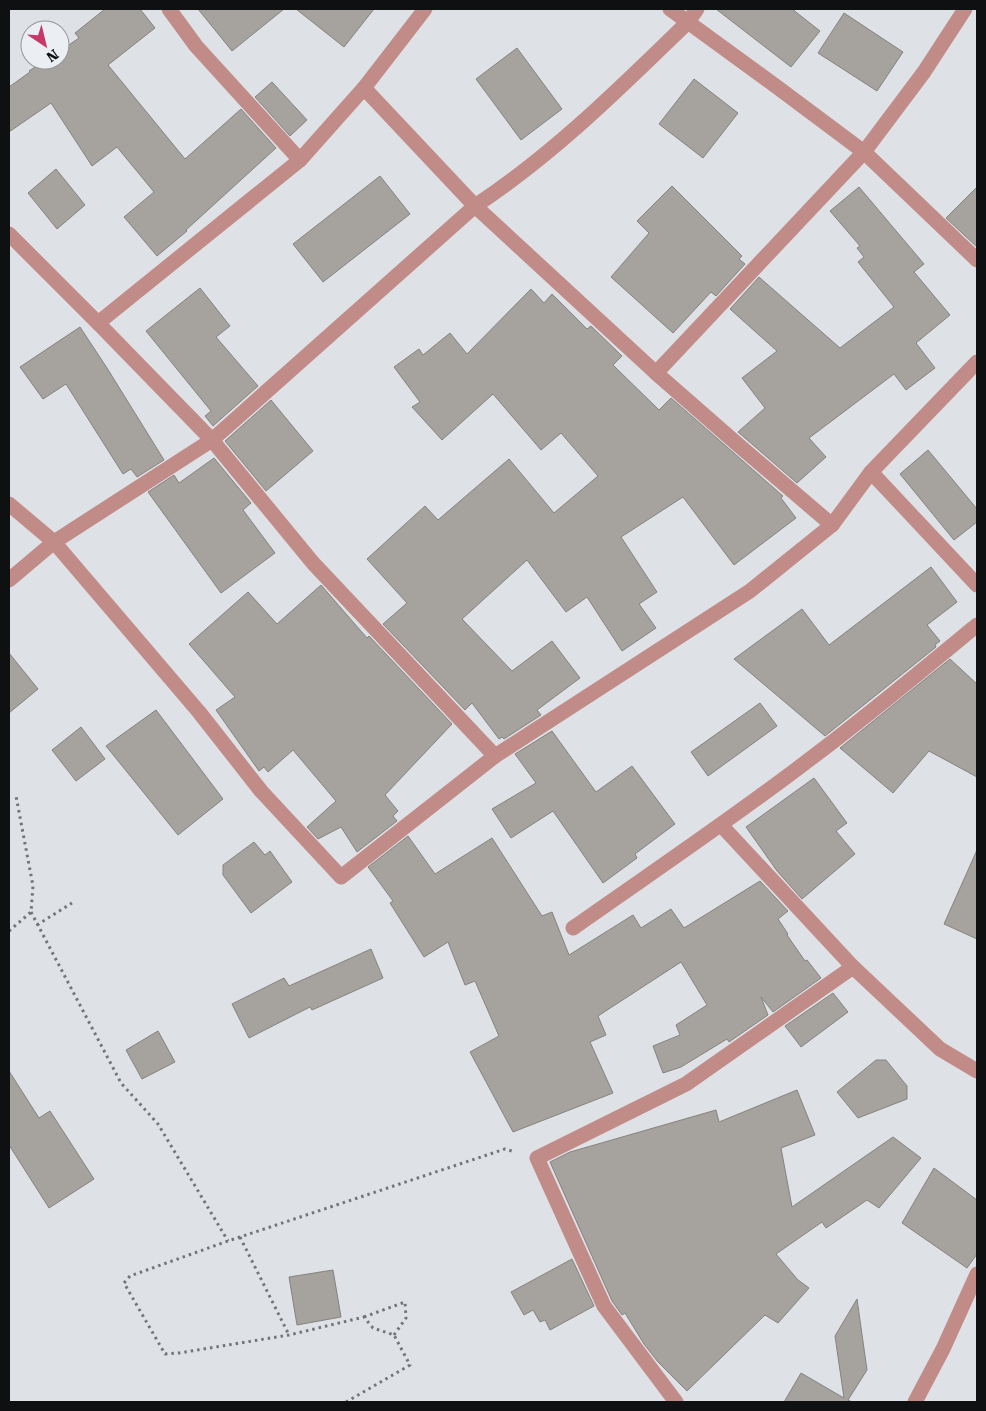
<svg xmlns="http://www.w3.org/2000/svg" width="986" height="1411" font-family="'Roboto Serif',serif">
<rect width="100%" height="100%" fill="#dee1e5"/>
<g fill="#a6a29e" stroke="#86837f">
<polygon points="105,9 140,9 155,28 108,65 185,159 241,109 276,148 186,230 187,231 157,256 124,217 154,192 117,147 92,166 51,103 9,132 9,87 30,72 29,71 46,60 60,60 60,51 79,38 75,33"/>
<polygon points="198,9 284,9 232,51"/>
<polygon points="296,9 374,9 344,47"/>
<polygon points="716,9 792,9 820,31 791,67"/>
<polygon points="844,13 903,52 877,91 818,53"/>
<polygon points="517,48 562,109 521,140 476,79"/>
<polygon points="694,79 738,113 703,158 659,124"/>
<polygon points="272,82 307,120 290,136 255,97"/>
<polygon points="56,169 85,205 57,229 28,193"/>
<polygon points="380,176 410,214 323,282 293,244"/>
<polygon points="672,186 742,256 739,259 745,264 716,296 711,292 673,333 611,277 649,233 637,221"/>
<polygon points="859,187 924,264 914,272 950,315 916,343 935,368 906,390 894,374 809,438 826,457 797,483 738,432 765,408 742,378 777,351 730,309 759,277 840,348 894,307 858,262 864,257 857,248 860,246 830,211"/>
<polygon points="977,187 977,247 946,218"/>
<polygon points="200,288 230,326 216,337 258,386 213,426 205,416 211,411 146,331"/>
<polygon points="531,289 544,303 552,294 587,329 591,326 622,356 613,365 659,410 671,398 783,496 781,498 796,518 734,565 683,497 621,537 657,592 639,604 656,628 622,651 587,597 566,612 527,560 462,619 512,671 552,641 580,678 537,710 541,715 504,739 502,737 499,739 472,703 465,710 383,624 407,603 367,559 425,506 438,520 509,459 554,513 598,476 561,433 541,450 493,394 442,440 412,407 420,402 394,367 419,349 423,355 450,333 467,354"/>
<polygon points="80,327 107,368 164,460 137,477 131,469 123,474 66,384 43,399 20,367"/>
<polygon points="271,400 313,451 266,491 225,441"/>
<polygon points="928,450 977,509 977,522 954,540 900,474"/>
<polygon points="214,458 251,503 243,510 275,553 221,593 148,492 174,475 179,483"/>
<polygon points="931,567 957,602 927,625 940,641 935,645 936,647 911,667 825,736 734,659 802,609 829,645"/>
<polygon points="321,585 367,638 369,636 452,724 385,795 398,811 393,816 397,821 357,852 341,827 318,839 307,827 336,801 293,750 268,772 264,767 259,771 216,710 235,697 189,644 248,592 277,624"/>
<polygon points="9,653 38,689 9,713"/>
<polygon points="950,659 977,684 977,777 929,751 893,793 840,748"/>
<polygon points="760,703 777,726 708,776 691,752"/>
<polygon points="156,710 223,799 178,835 106,746"/>
<polygon points="81,727 105,759 76,781 52,750"/>
<polygon points="552,731 596,792 632,766 675,824 635,854 637,858 603,883 553,811 511,838 492,809 536,783 515,754"/>
<polygon points="814,778 847,823 836,831 855,854 802,899 777,871 746,827"/>
<polygon points="408,836 435,874 492,838 542,916 552,912 569,955 633,915 641,928 671,909 684,928 760,881 788,911 778,919 788,934 787,935 805,961 807,960 821,978 773,1012 761,997 768,1015 729,1042 727,1039 681,1067 663,1073 653,1046 680,1035 676,1025 707,1005 681,962 598,1016 606,1035 590,1042 613,1093 513,1132 470,1052 499,1036 475,981 465,985 448,942 424,957 390,903 393,901 368,867"/>
<polygon points="254,842 265,855 270,851 292,882 251,913 223,875 223,865"/>
<polygon points="977,850 977,939 944,924"/>
<polygon points="371,949 383,978 312,1010 310,1007 249,1038 232,1004 284,978 289,986"/>
<polygon points="833,993 848,1012 801,1047 785,1026"/>
<polygon points="158,1031 175,1062 142,1079 126,1050"/>
<polygon points="876,1060 886,1060 907,1086 907,1099 858,1118 837,1092"/>
<polygon points="9,1071 39,1118 50,1111 94,1179 49,1208 9,1145"/>
<polygon points="797,1090 815,1135 781,1148 792,1207 893,1137 921,1158 879,1208 867,1200 826,1228 822,1222 776,1254 798,1280 809,1288 778,1323 765,1315 687,1391 658,1362 644,1344 625,1313 622,1315 612,1301 550,1162 570,1152 716,1110 719,1122"/>
<polygon points="934,1168 977,1200 977,1254 967,1268 902,1223"/>
<polygon points="572,1259 594,1306 550,1330 545,1320 540,1322 533,1310 524,1315 511,1292"/>
<polygon points="333,1270 341,1317 297,1325 289,1277"/>
<polygon points="857,1299 867,1370 848,1400 852,1402 784,1402 801,1373 844,1398 835,1336"/>
</g>
<g fill="none" stroke-linecap="round" stroke-linejoin="round">
<g stroke="#727477" stroke-width="3" stroke-dasharray="2.5 4" stroke-linecap="butt">
<polyline points="31,912 121,1083 158,1124 228,1241"/>
<polyline points="37,925 72,903"/>
<polyline points="9,931 31,912 33,886 16,796"/>
<polyline points="240,1237 289,1335"/>
<polyline points="364,1317 405,1302 406,1318 394,1335"/>
<polyline points="346,1402 410,1365 394,1335 373,1328 364,1317 289,1335 179,1353 165,1354 124,1283 130,1276 228,1241 505,1149 515,1152"/>
</g>
<g stroke="#c18b88" stroke-width="15">
<polyline points="169,9 196,46 300,160"/>
<polyline points="670,9 777,87 864,152 977,260"/>
<polyline points="364,88 475,206 656,373 736,443 832,525"/>
<polyline points="9,234 98,323 212,440 313,563 495,756"/>
<polyline points="98,323 300,160 364,88 425,9"/>
<polyline points="656,373 864,152 924,72 965,9"/>
<polyline points="871,472 977,585"/>
<polyline points="9,504 54,542 199,712 261,791 341,877 495,756 750,591 832,525 871,472 977,362"/>
<path d="M9 580 54 542 212 440 475 206C554 154 621 87 688 22L697 9"/>
<polyline points="721,825 853,967 940,1049 977,1071"/>
<path d="M573 928C654 871 736 816 814 756 870 714 924 669 977 625"/>
<polyline points="676,1402 604,1306 537,1158 686,1084 853,967"/>
<polyline points="915,1402 943,1349 977,1274"/>
</g>
</g>
<rect width="986" height="1411" fill="none" stroke="#0f1012" stroke-width="20"/>
<g transform="translate(45 45) rotate(145)"><circle r="24" fill="#ebeef2" stroke="#939598"/>
<path d="M0-4L9 19L0 12L-9 19Z" fill="#c63865"/>
<text y="-8" font-size="14" font-weight="bold" text-anchor="middle" fill="#0f1012">N</text>
</g>
</svg>
